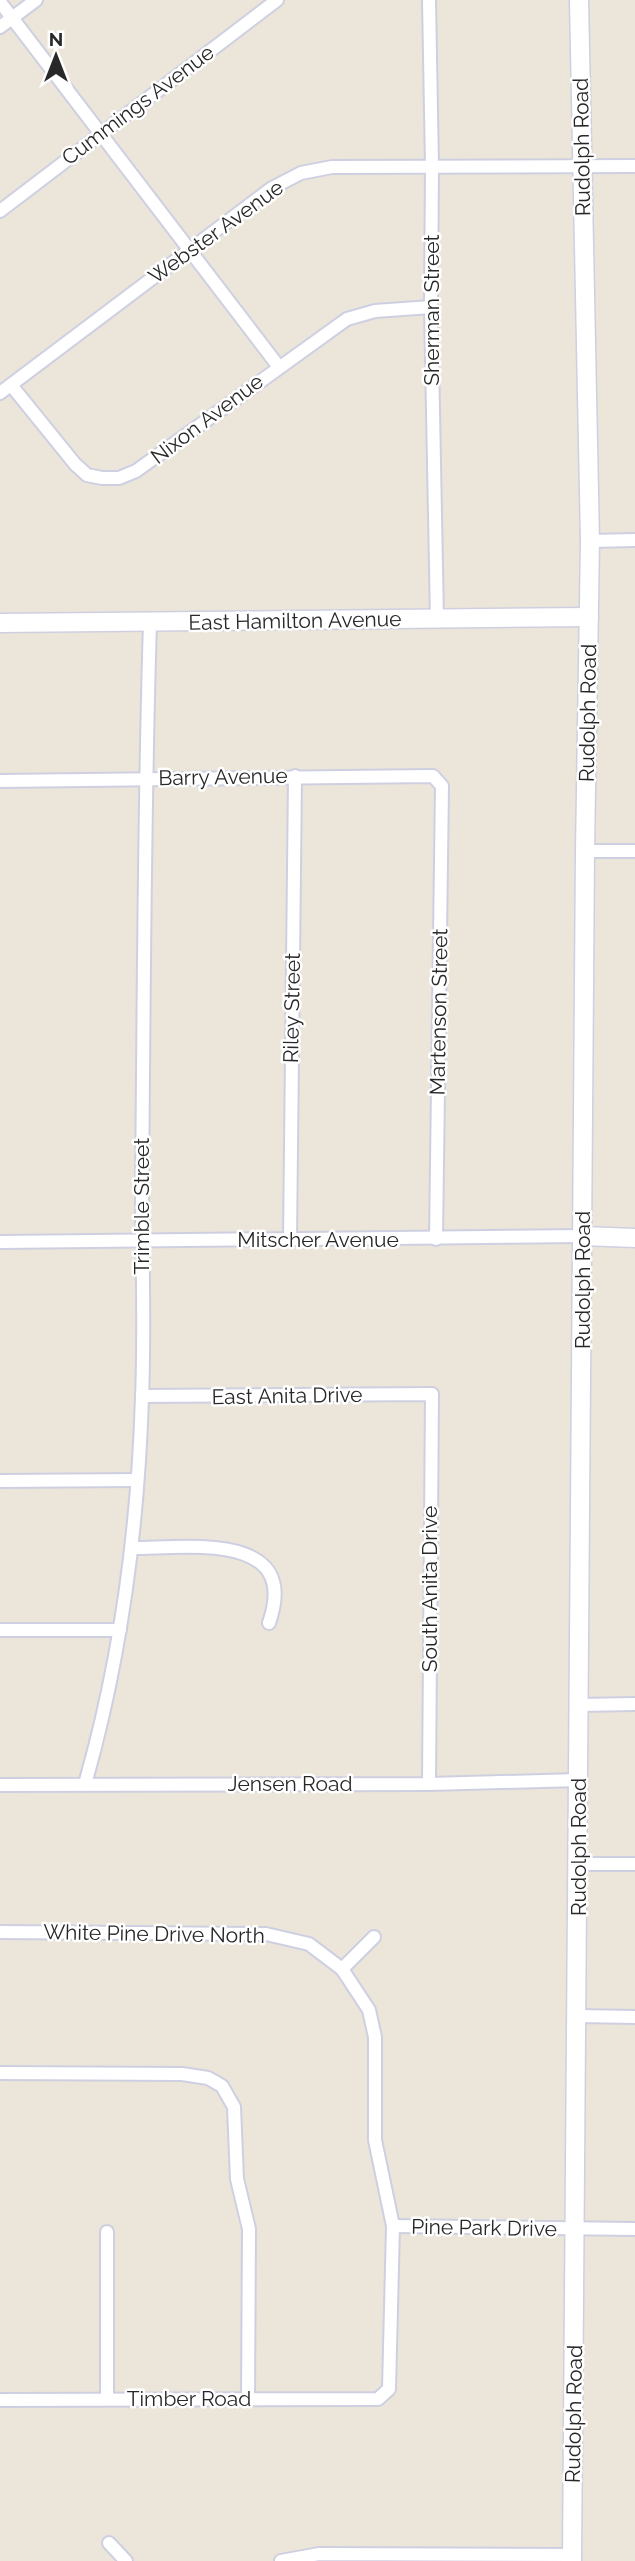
<svg xmlns="http://www.w3.org/2000/svg" width="635" height="2561" font-family="Raleway,sans-serif">
<rect width="100%" height="100%" fill="#ece5d9"/>
<g fill="none" stroke-linecap="round" stroke-linejoin="round">
<g stroke="#ced0e2" stroke-width="16">
<g id="street">
<polyline points="429,0 432,166 431,307 437,619"/>
<polyline points="0,2 279,367"/>
<polyline points="0,27 36,0"/>
<polyline points="0,211 277,0"/>
<polyline points="11,385 75,464 87,475 102,478 119,478 136,471 347,319 375,311 431,307"/>
<polyline points="0,393 272,188 301,173 332,167 635,166"/>
<polyline points="590,541 635,540"/>
<polyline points="0,781 433,776 442,786 436,1239"/>
<polyline points="585,851 635,851"/>
<polyline points="290,1240 295,776"/>
<polyline points="0,1242 583,1236"/>
<polyline points="142,1396 432,1394 429,1784"/>
<polyline points="0,1481 137,1480"/>
<path d="M133 1548C188 1548 301 1531 269 1623"/>
<polyline points="0,1630 120,1630"/>
<polyline points="579,1705 635,1704"/>
<path d="M85 1784C121 1658 138 1528 142 1397 145 1326 142 1256 142 1185 144 998 144 810 150 623"/>
<polyline points="0,1785 429,1784 579,1780"/>
<polyline points="579,1864 635,1864"/>
<polyline points="0,1932 266,1934 309,1944 342,1969 369,2010 375,2037 375,2140 393,2226 389,2389 378,2399 0,2400"/>
<polyline points="342,1969 374,1937"/>
<polyline points="577,2016 635,2017"/>
<polyline points="0,2073 182,2074 208,2078 222,2086 234,2107 237,2179 249,2229 248,2399"/>
<polyline points="393,2226 635,2229"/>
<polyline points="107,2399 107,2232"/>
<polyline points="109,2543 126,2561"/>
<polyline points="281,2561 319,2554 572,2555"/>
</g>
</g>
<g stroke="#ced0e2" stroke-width="21">
<g id="secondary">
<polyline points="0,623 589,617"/>
<polyline points="583,1236 635,1238"/>
<polyline points="572,2561 585,851 590,541 579,0"/>
</g>
</g>
<use href="#street" stroke="#fff" stroke-width="12"/>
<use href="#secondary" stroke="#fff" stroke-width="18"/>
</g>
<g text-anchor="middle" stroke-width="5" stroke-linejoin="round" paint-order="stroke">
<g font-size="21" fill="#282828" stroke="#fff">
<text transform="translate(138 105) rotate(-37)" y="7">Cummings Avenue</text>
<text transform="translate(582 147) rotate(-91)" y="7">Rudolph Road</text>
<text transform="translate(216 232) rotate(-36)" y="7">Webster Avenue</text>
<text transform="translate(432 310) rotate(-90)" y="7">Sherman Street</text>
<text transform="translate(207 419) rotate(-37)" y="7">Nixon Avenue</text>
<text transform="translate(295 621) rotate(-1)" y="7">East Hamilton Avenue</text>
<text transform="translate(588 713) rotate(-89)" y="7">Rudolph Road</text>
<text transform="translate(223 777) rotate(-1)" y="7">Barry Avenue</text>
<text transform="translate(292 1008) rotate(-89)" y="7">Riley Street</text>
<text transform="translate(439 1012) rotate(-89)" y="7">Martenson Street</text>
<text transform="translate(142 1206) rotate(-90)" y="7">Trimble Street</text>
<text x="318" y="1247">Mitscher Avenue</text>
<text transform="translate(583 1280) rotate(-90)" y="7">Rudolph Road</text>
<text transform="translate(287 1396) rotate(-1)" y="7">East Anita Drive</text>
<text transform="translate(430 1589) rotate(-90)" y="7">South Anita Drive</text>
<text x="290" y="1791">Jensen Road</text>
<text transform="translate(579 1847) rotate(-90)" y="7">Rudolph Road</text>
<text transform="translate(154 1934) rotate(1)" y="7">White Pine Drive North</text>
<text transform="translate(484 2228) rotate(1)" y="7">Pine Park Drive</text>
<text x="189" y="2406">Timber Road</text>
<text transform="translate(574 2414) rotate(-89)" y="7">Rudolph Road</text>
</g>
</g>
<g transform="translate(56 56)" stroke="#ffffff" stroke-width="5" paint-order="stroke">
<path d="M0-5L12 26L0 18L-12 26Z" fill="#282828"/>
<text y="-10" font-size="19" font-weight="bold" text-anchor="middle" fill="#282828">N</text>
</g>
</svg>
